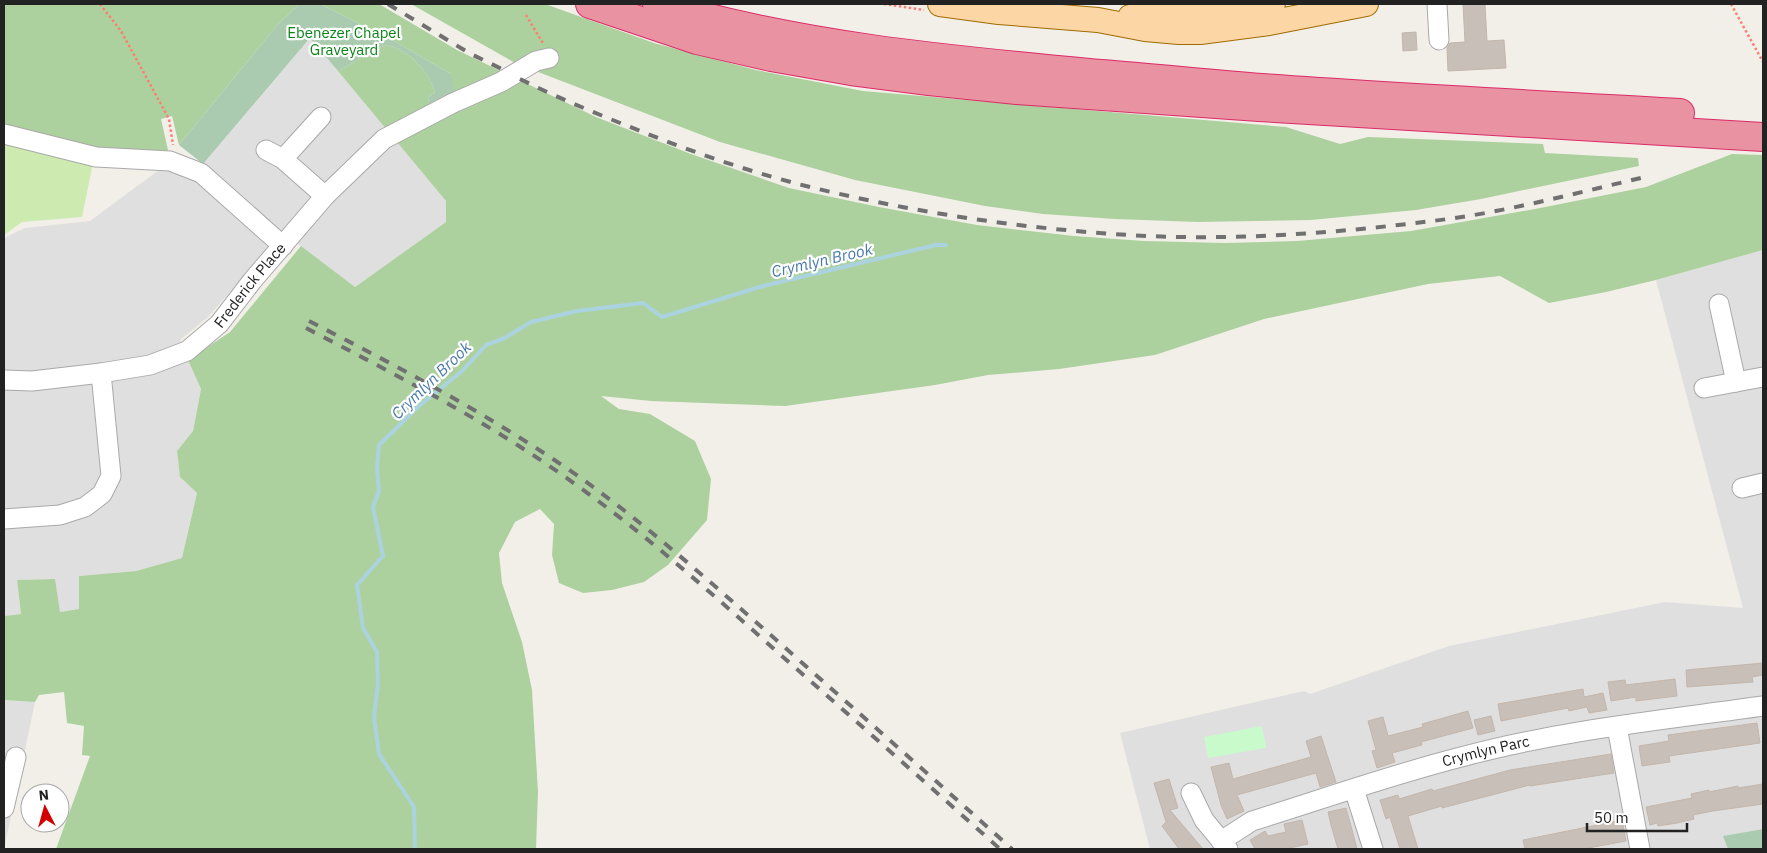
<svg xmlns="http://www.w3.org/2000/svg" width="1767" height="853" font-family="'IBM Plex Sans',sans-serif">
<rect width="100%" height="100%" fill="#f2efe9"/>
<g fill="#e0dfdf">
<polygon points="311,37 446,201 446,222 355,287 282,232 208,317 180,340 201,389 193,431 177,451 180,477 197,493 182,558 136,571 79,576 79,609 59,612 55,579 17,580 21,614 4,616 4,238 25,228 90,221 167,164 193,176"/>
<polygon points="1763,250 1763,829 1724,836 1728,849 1150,849 1120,733 1304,691 1310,694 1449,646 1665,602 1743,608 1656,280"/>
<polygon points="4,700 35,702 4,849"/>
</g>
<polygon fill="#cdebb0" points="4,132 94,158 82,217 22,222 4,235"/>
<g fill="#add19e">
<polygon points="4,4 300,4 279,23 179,145 172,116 161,119 168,150 154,163 4,132"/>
<path d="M320 4H379L457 50 596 117 691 154 789 188 879 207 977 225 1074 236 1144 241 1225 243 1297 241 1411 231 1535 209 1646 187 1732 154 1763 155V250L1656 280 1606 292 1549 303 1500 276 1428 284 1264 319 1155 355 1059 369 988 375 935 385 785 406 651 401 601 396 619 409 650 414 695 441 711 479 707 520 668 565 644 582 612 590 583 593 559 583 552 555 554 524 540 509 515 522 499 553 502 583 522 642 532 690 538 792 536 849H56L90 756 82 755 84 726 67 723 64 692 39 695 35 702 4 700V616L21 614 17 580 55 579 60 612 79 609V576L136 571 182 558 197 493 180 477 177 451 193 431 201 389 188 360 230 332 301 246 355 287 446 222V201L338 71 385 45C407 47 429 72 435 92L428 97 430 107 451 74 394 41Z"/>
<polygon points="411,4 545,4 654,43 756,70 863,91 1286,127 1340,144 1368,137 1543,144 1545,153 1638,158 1639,166 1481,199 1416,210 1311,220 1198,222 1115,219 1043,214 985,206 855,180 720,142 533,70 556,62 551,48 517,64"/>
</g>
<g fill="#aacbaf">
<path d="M300 4H320L394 41 451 74 455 98 430 108 428 97 435 92C429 72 407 47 385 45L338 71 310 38 203 164 179 145 279 23Z"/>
<polygon points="1763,829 1763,849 1728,849 1723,836"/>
</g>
<polygon fill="#c8facc" points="1262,726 1266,748 1208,758 1204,737"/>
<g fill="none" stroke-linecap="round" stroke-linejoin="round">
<polyline stroke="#aad3df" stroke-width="4" points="415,849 414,807 379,754 374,717 378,683 377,652 363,628 357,585 383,556 373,507 379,491 377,469 379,445 418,407 462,371 486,345 505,338 531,322 577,311 643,303 662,317 763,286 936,245 946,245"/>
</g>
<g fill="#c7bfb8" stroke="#c4b6ab">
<polygon points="1463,4 1485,4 1487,41 1504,40 1506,68 1448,71 1447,48 1450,43 1465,42"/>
<polygon points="1416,32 1417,50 1403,51 1402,33"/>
<polygon points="1763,663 1763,675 1752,677 1753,682 1687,687 1686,670"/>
<polygon points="1675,679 1677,696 1636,701 1636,697 1611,701 1608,682 1625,680 1626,685"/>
<polygon points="1583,689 1584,697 1603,693 1607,710 1589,713 1587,707 1569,711 1568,708 1501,721 1498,704"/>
<polygon points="1468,711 1473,728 1421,742 1422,745 1392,753 1395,762 1377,768 1372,751 1376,750 1368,721 1383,717 1388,736 1423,727 1422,724"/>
<polygon points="1491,716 1495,731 1478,735 1474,720"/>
<polygon points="1757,723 1760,743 1669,756 1670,762 1642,766 1639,746 1669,741 1668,735"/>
<polygon points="1321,736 1336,782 1320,787 1316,773 1237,795 1244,811 1227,819 1221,805 1211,767 1229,763 1233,779 1311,757 1306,741"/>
<polygon points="1611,754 1614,773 1530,786 1530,785 1442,808 1442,806 1408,816 1418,849 1400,849 1390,817 1386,819 1380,800 1398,795 1399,799 1432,789 1433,791 1510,770"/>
<polygon points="1169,779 1178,808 1170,810 1203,849 1179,849 1162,826 1166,822 1154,783"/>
<polygon points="1763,784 1763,804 1713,811 1693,815 1694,819 1677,823 1658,826 1657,823 1650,825 1646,807 1692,798 1691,794 1709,790 1709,792 1738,786 1738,788"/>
<polygon points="1346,808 1351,826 1357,849 1338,849 1331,825 1328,812"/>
<polygon points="1302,820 1308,844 1285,849 1255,849 1250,840 1265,831 1268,836 1286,832 1284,824"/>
<polygon points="1622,820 1626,841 1583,849 1525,849 1523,840"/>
</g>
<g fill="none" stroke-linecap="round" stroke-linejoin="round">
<g stroke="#a9a9a9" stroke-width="21">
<g id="minor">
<polyline points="1437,4 1439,40"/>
<polyline points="4,134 96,157 170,161 201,173 283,246"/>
<polyline points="266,150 283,159 325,196"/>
<polyline points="283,159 321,117"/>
<polyline points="1719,304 1736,382"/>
<path id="s1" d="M4 380 32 381 101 373 150 365 187 351 219 324 252 281 325 196 384 139 453 103 501 82 536 61 549 58"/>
<polyline points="1704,388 1763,377"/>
<polyline points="1742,488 1763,483"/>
<polyline points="4,519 60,515 85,507 102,494 111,476 101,373"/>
<polyline points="1617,727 1640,849"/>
<polyline points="1354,789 1373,849"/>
<polyline points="1191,793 1204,820 1228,849"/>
<polyline points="4,808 16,757"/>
<path id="s2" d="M1221 841 1252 821C1323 799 1393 774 1465 756 1562 730 1664 720 1763 706"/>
</g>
</g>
<g stroke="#a06b00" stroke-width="26">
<g id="major">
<polyline points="940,4 999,12 1098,20 1145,29 1179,32 1200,32 1269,23 1366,4"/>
<polyline points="1130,17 1273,4"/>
</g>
</g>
<g stroke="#dc2a67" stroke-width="30">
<g id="highway">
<polyline points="590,4 697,40 771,57 851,71 929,81 1017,90 1259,107 1763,137"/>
<path d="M657 4C803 47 950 60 1101 74 1154 78 1208 84 1261 88 1400 98 1540 105 1680 113"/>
</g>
</g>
<g stroke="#fa8072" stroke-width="2.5" stroke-dasharray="2.5 2.5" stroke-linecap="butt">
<polyline points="100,4 121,31 169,119 173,145"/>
<polyline points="884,4 924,10"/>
<polyline points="1731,4 1763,62"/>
<polyline points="526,15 544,45"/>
</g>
<use href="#minor" stroke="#fff" stroke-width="19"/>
<use href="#major" stroke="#fcd6a4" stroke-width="24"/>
<use href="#highway" stroke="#e892a2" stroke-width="28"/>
<g stroke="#707070" stroke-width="4" stroke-dasharray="10 10" stroke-linecap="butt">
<polyline points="388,4 469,53 506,71"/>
<path d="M520 79C566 102 615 121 663 140 710 158 758 174 806 186 907 211 1011 227 1114 234 1219 242 1328 234 1432 221 1502 213 1572 194 1641 178"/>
<path d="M309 321C401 368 493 417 578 476 647 525 710 582 773 637 853 708 933 778 1012 849"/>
<path d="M306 328C398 376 491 423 575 484 645 534 709 591 774 649 849 715 925 782 1000 849"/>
</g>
</g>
<g text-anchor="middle" stroke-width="4.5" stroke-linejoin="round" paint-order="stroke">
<g font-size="15" fill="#0c8416" stroke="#fff">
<text x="344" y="38">Ebenezer Chapel<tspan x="344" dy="17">Graveyard</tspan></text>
</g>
<g font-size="15" fill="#222" stroke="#fff">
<text dy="5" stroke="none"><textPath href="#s1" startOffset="278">Frederick Place</textPath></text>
<text dy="5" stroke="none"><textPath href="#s2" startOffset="281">Crymlyn Parc</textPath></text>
</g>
<g font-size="16" font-style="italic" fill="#4a7aab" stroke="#fff">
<text transform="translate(822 260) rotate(-13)" y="6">Crymlyn Brook</text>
<text transform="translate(431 380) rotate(-44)" y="6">Crymlyn Brook</text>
</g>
</g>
<rect width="1767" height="853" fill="none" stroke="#222222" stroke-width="10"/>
<g transform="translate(45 808) rotate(354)"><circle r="24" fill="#ffffff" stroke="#a7a7a7"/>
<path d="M0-4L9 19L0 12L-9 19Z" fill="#d40000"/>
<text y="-8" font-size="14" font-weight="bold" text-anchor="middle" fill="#222222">N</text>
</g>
<path d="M1587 823v8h100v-8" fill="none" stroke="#222222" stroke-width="2.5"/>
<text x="1594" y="823" font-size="15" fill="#222222" stroke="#ffffff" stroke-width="4" paint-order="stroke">50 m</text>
</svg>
